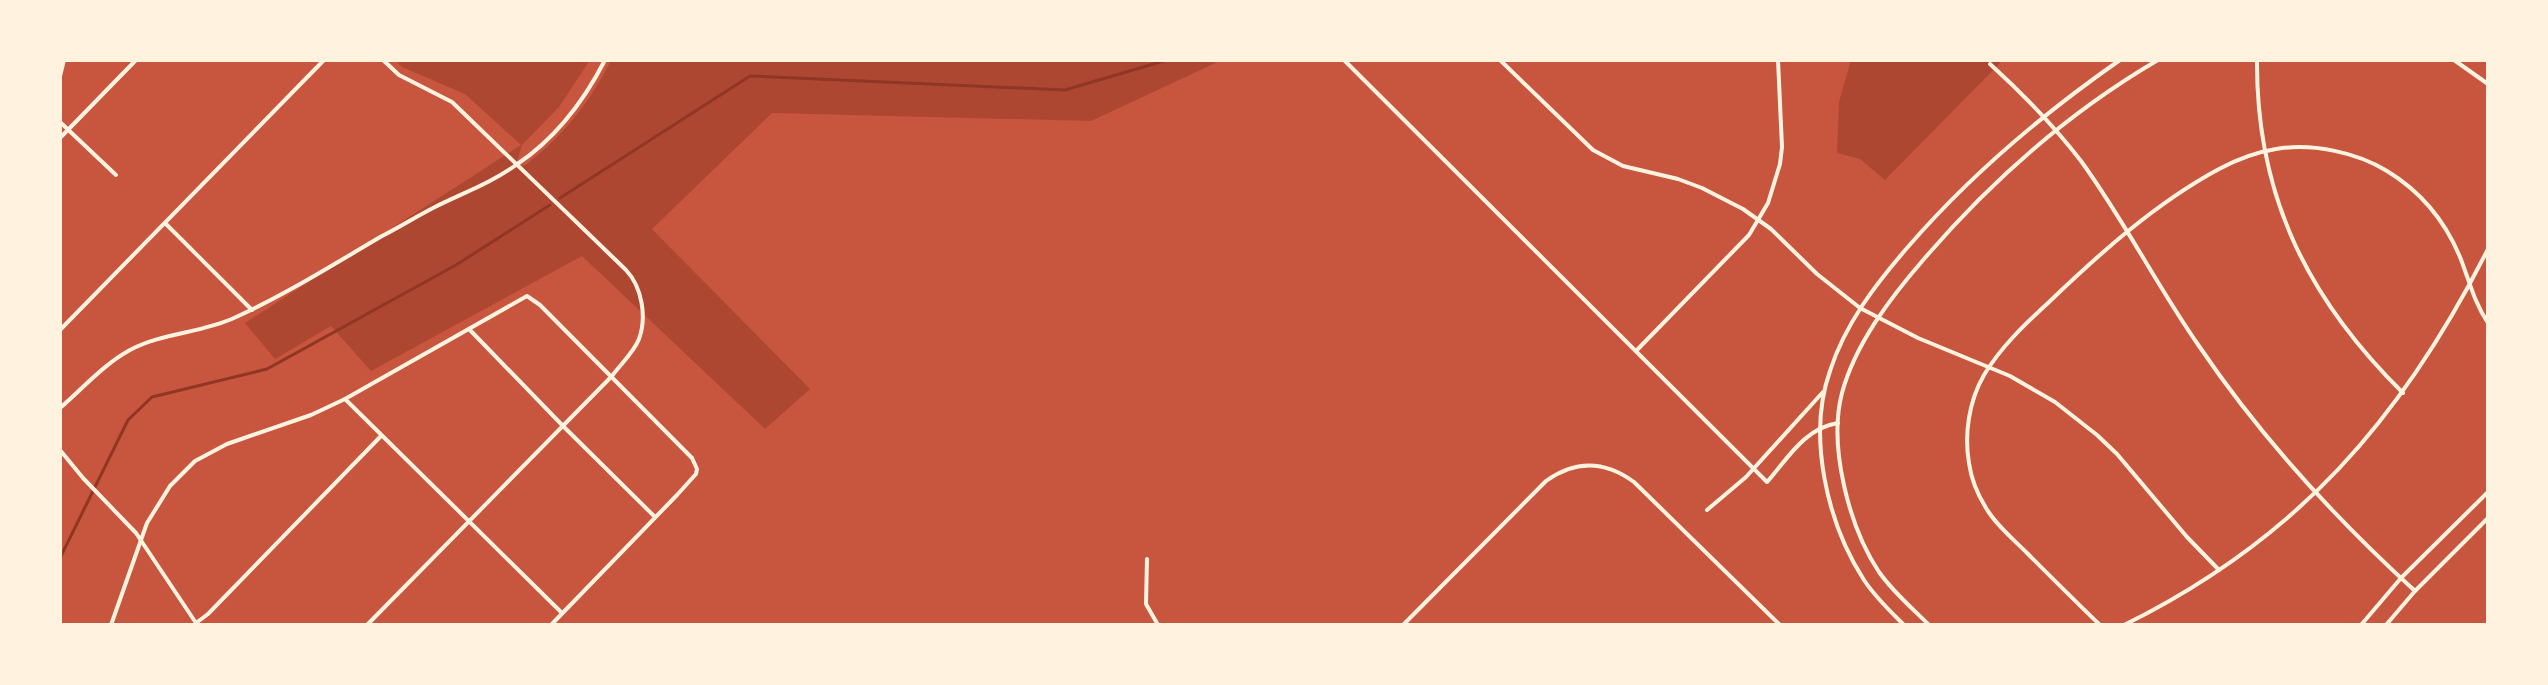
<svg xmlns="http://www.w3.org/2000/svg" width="2548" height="685" font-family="Mulish,sans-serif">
<rect width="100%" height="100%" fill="#c8553d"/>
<g fill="#ae4732">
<path d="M395 60H590L559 107 522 145 516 165 524 166C560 140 592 100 611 60H1222L1091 121 772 113 652 229 810 389 765 429 582 256 371 371 331 326 275 359 245 323 521 145 465 94 402 67Z"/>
<polygon points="1851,60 2003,60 1885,180 1860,159 1837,153 1839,102"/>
</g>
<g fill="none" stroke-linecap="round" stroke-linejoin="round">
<g stroke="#8f3625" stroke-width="3">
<polyline points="560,198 750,76 1065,90 1167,60"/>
<polyline points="60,558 128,420 152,397 267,369 456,265 550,205"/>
</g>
<g stroke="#fff3e0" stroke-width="4">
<path d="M1344 60 1767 482C1788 458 1805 428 1838 423"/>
<polyline points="1500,60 1593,150 1623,166 1678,179 1702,188 1743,209 1771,229 1817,274 1860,308 1918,338 2010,376 2055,402 2097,435 2117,454 2187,537 2219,570"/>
<path d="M2257 60C2256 196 2308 299 2403 393"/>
<polyline points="2454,60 2488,84"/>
<path d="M1990 64C2023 94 2054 126 2081 161 2124 220 2157 286 2199 346 2260 436 2335 518 2415 591"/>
<polyline points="60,76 64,60"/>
<polyline points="60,122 116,175"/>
<polyline points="60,138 136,60"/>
<polyline points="166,224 252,310"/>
<polyline points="469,329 563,426 655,517"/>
<polyline points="60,330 324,60"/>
<polyline points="1637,350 1749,235 1768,203 1780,164 1782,147 1778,60"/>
<polyline points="345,399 562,613"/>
<path d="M60 408C82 389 104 364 130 350 162 333 201 333 234 318 285 295 334 264 382 236 400 227 417 216 435 207 463 193 491 183 516 165 555 139 584 101 605 60"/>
<polyline points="60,450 83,478 136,533 196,623"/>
<polyline points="1707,510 1746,477 1823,392"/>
<polyline points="1147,559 1146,604 1158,625"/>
<polyline points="196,623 208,614 381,436"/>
<polyline points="111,625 147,523 170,486 195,461 227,444 311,415 345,399 527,296 540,305 692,458 697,469 696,474 677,495 551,625"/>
<path d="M367 625 612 376C620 365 634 352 639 339 647 317 642 287 626 270L452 102 399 75 383 60"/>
<path d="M1403 625 1546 481C1575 460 1604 460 1634 482L1780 625"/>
<path d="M1904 625C1890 611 1875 597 1864 580 1827 523 1807 436 1830 371 1845 324 1875 285 1907 248 1970 175 2041 115 2120 60"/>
<path d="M1929 625C1912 608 1893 592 1879 572 1849 527 1828 446 1842 393 1855 344 1891 297 1924 259 1991 181 2069 112 2158 60"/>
<path d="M2100 625C2075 601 2051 577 2027 553 2013 539 1996 525 1986 508 1978 495 1971 478 1969 463 1964 434 1969 401 1984 375 2000 348 2025 324 2048 303 2100 253 2156 203 2219 169 2236 160 2257 152 2276 149 2312 143 2356 152 2387 171 2420 191 2445 221 2460 257 2469 280 2474 302 2488 323"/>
<path d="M2124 625C2298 539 2402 419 2488 249"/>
<polyline points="2361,625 2401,578 2488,492"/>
<polyline points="2386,625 2415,591 2488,518"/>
</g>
</g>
<rect width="2548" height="685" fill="none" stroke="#fff3e0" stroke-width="124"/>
</svg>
